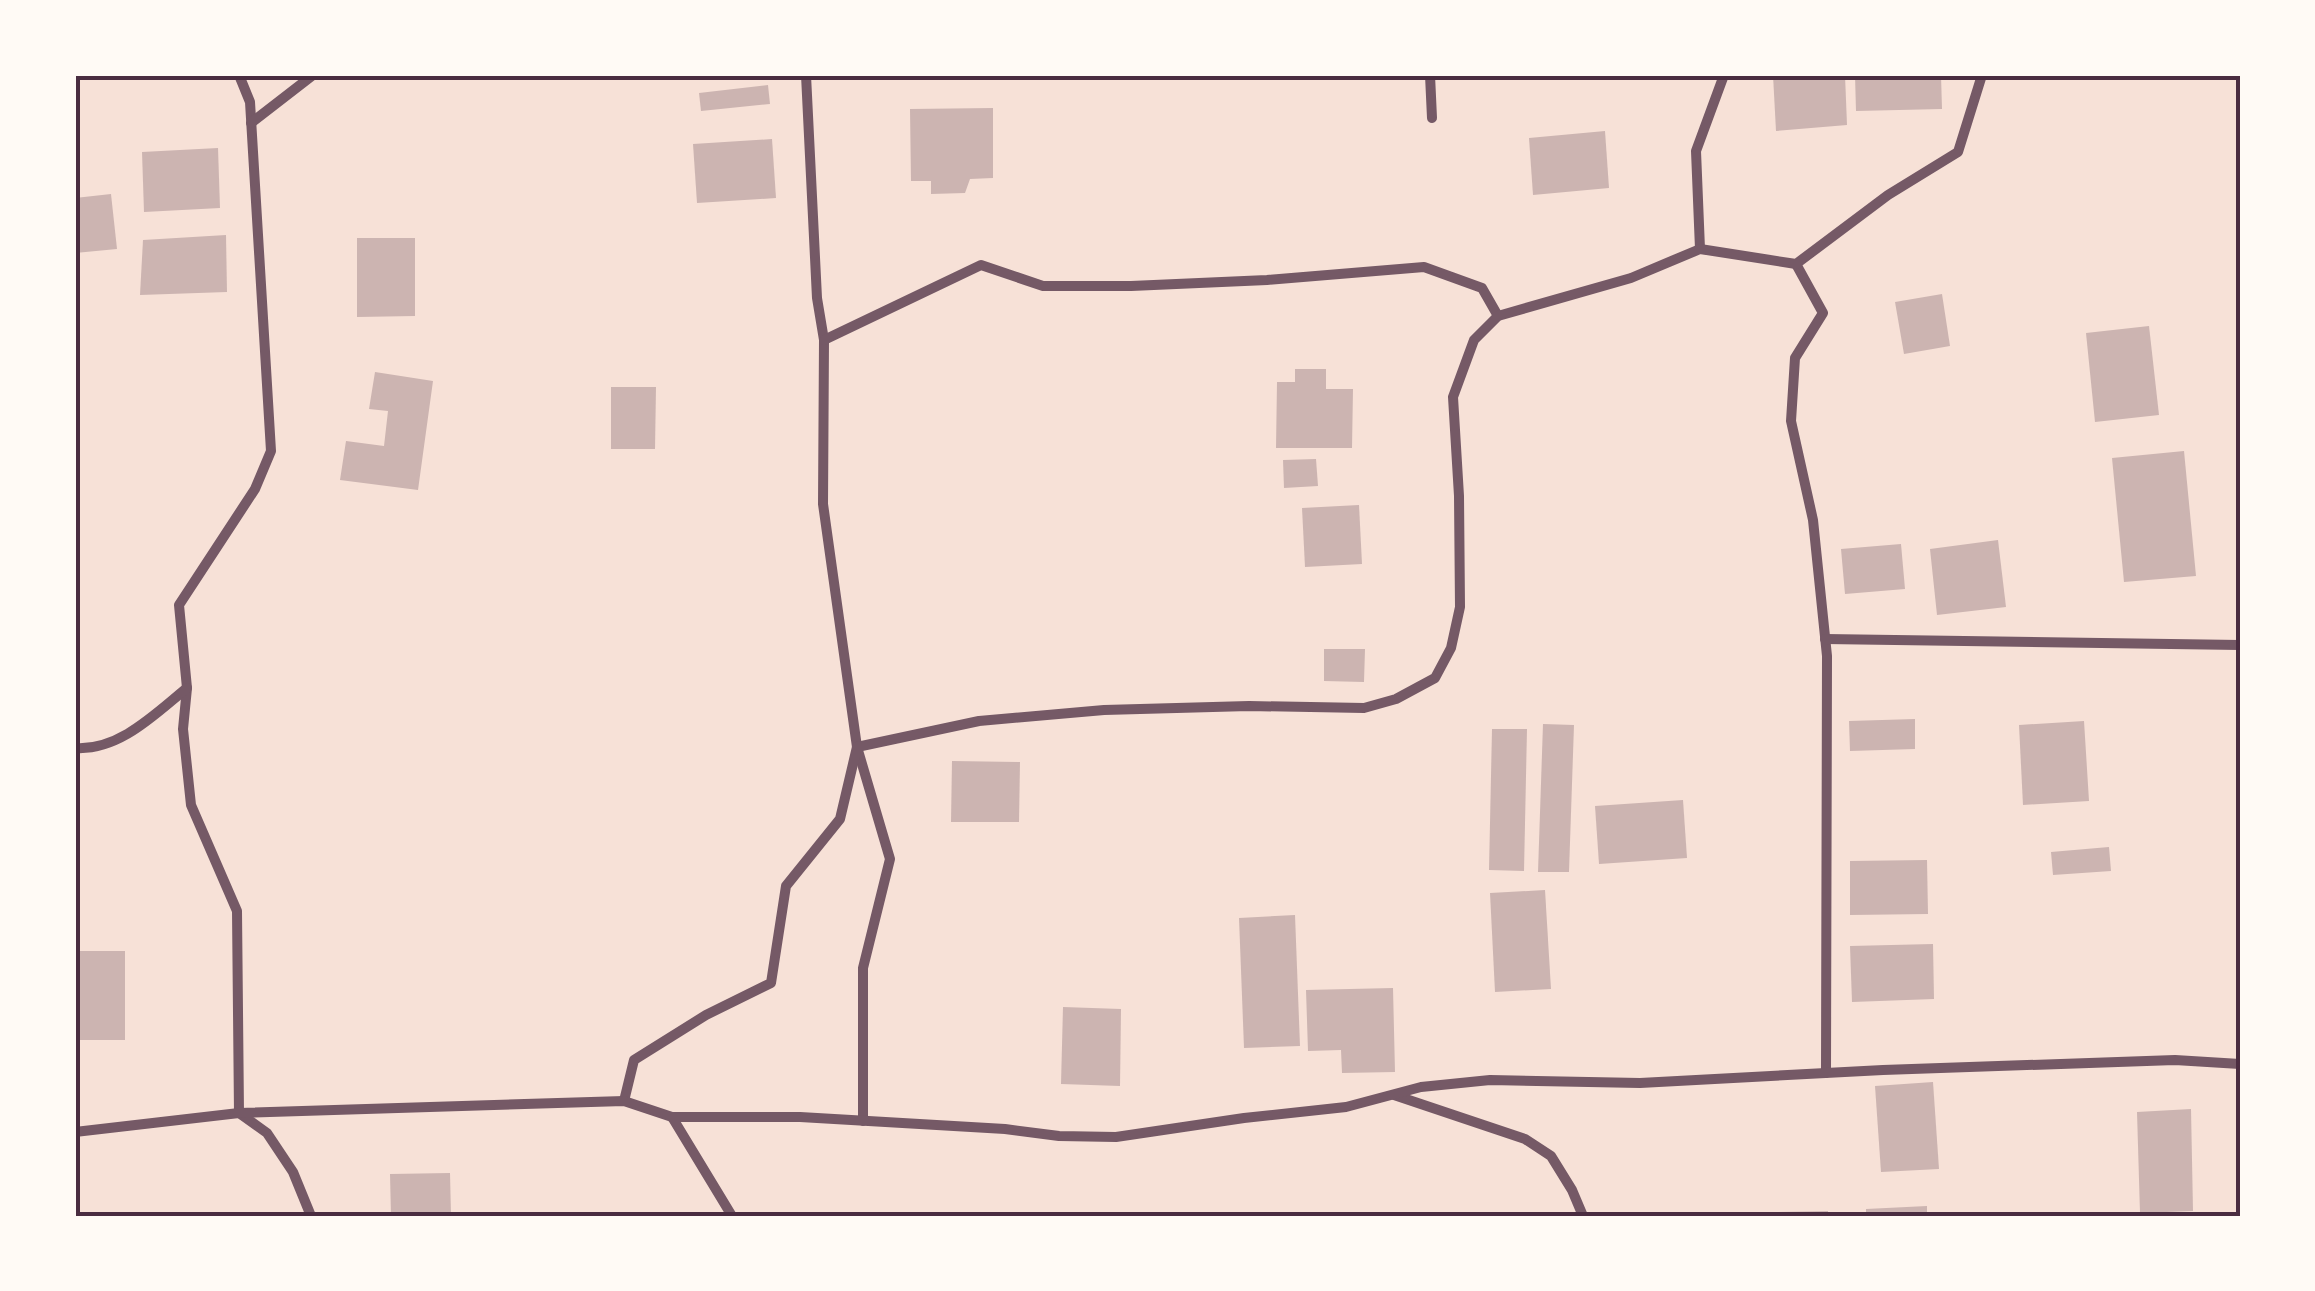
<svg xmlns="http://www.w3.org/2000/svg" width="2315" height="1291" font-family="Mulish,sans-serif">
<rect width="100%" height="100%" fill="#f7e1d7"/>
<g fill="#ccb4b1">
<polygon points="1773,75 1845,75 1847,125 1776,131"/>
<polygon points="1855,75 1941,75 1942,109 1856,111"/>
<polygon points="768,85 770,104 701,111 699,93"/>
<polygon points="993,108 993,178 970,179 965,193 931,194 931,181 911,181 910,109"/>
<polygon points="1605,131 1609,188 1533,195 1529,138"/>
<polygon points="772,139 776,198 697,203 693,144"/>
<polygon points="218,148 220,208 144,212 142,152"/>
<polygon points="111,194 117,249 75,253 75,198"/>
<polygon points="226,235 227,292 140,295 143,240"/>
<polygon points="357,238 415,238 415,316 357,317"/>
<polygon points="1942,294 1950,346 1904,354 1895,302"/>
<polygon points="2149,326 2159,415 2095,422 2086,333"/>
<polygon points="1295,369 1326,369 1326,389 1353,389 1352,448 1276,448 1277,382 1295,382"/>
<polygon points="375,372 433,381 418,490 340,480 346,441 384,446 388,411 369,409"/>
<polygon points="611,387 656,387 655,449 611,449"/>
<polygon points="2184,451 2196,576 2124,582 2112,458"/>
<polygon points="1316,459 1318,486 1284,488 1283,460"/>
<polygon points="1359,505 1362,564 1305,567 1302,508"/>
<polygon points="1998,540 2006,607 1937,615 1930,549"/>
<polygon points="1901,544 1905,589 1845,594 1841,549"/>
<polygon points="1324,649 1365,649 1364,682 1324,681"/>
<polygon points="1915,719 1915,749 1850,751 1849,721"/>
<polygon points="2084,721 2089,801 2023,805 2019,725"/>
<polygon points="1543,724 1574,725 1569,872 1538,872"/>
<polygon points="1492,729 1527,729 1524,871 1489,870"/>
<polygon points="952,761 1020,762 1019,822 951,822"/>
<polygon points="1683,800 1687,858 1599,864 1595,806"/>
<polygon points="2109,847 2111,871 2053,875 2051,852"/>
<polygon points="1927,860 1928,914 1850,915 1850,861"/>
<polygon points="1545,890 1551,989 1495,992 1490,893"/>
<polygon points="1295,915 1300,1046 1244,1048 1239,918"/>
<polygon points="1933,944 1934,999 1852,1002 1850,946"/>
<rect x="75" y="951" width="50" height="89"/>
<polygon points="1393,988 1395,1072 1342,1073 1341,1050 1308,1051 1306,990"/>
<polygon points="1063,1007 1121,1009 1120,1086 1061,1084"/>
<polygon points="1933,1082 1939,1169 1881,1172 1875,1086"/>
<polygon points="2191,1109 2193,1211 2140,1213 2137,1112"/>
<polygon points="450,1173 451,1216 391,1216 390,1174"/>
<polygon points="1927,1206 1927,1216 1866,1216 1866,1209"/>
<polygon points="1828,1211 1828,1216 1776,1216 1776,1212"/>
</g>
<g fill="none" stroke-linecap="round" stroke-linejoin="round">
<g stroke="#755966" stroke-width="10">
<polyline points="239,75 250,102 271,451 255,489 179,605 187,688 183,729 191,805 237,911 239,1113 267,1133 293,1172 311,1216"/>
<polyline points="806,75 817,298 824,340 823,504 857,747 890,859 863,968 863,1121"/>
<polyline points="1430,75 1432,118"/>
<polyline points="251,123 313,75"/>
<polyline points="1700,249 1696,151 1724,75"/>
<polyline points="1796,264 1823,313 1795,358 1791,421 1813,520 1827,656 1826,1073"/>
<polyline points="824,340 981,265 1043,286 1131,286 1267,280 1424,267 1482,288 1498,316"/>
<polyline points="1825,639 2240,645"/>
<path d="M75 748C119 751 155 714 187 688"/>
<polyline points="1394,1095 1525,1139 1551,1156 1572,1190 1583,1216"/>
<polyline points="624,1101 634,1060 706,1015 771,983 786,886 840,819 857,747 979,721 1104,710 1249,706 1364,708 1396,699 1435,678 1451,648 1460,607 1459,496 1453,397 1474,340 1498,316 1631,278 1700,249 1796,264 1888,195 1958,152 1982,75"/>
<polyline points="672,1117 732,1216"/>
<polyline points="75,1132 239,1113 624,1101 672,1117 800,1117 1005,1129 1059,1136 1116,1137 1244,1118 1346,1107 1421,1087 1490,1080 1640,1083 1883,1070 2175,1060 2240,1064"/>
</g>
</g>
<rect width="2315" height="1291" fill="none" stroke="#fffaf5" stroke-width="155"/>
<rect x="78" y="78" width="2160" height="1136" fill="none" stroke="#4a2c40" stroke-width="4"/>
</svg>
